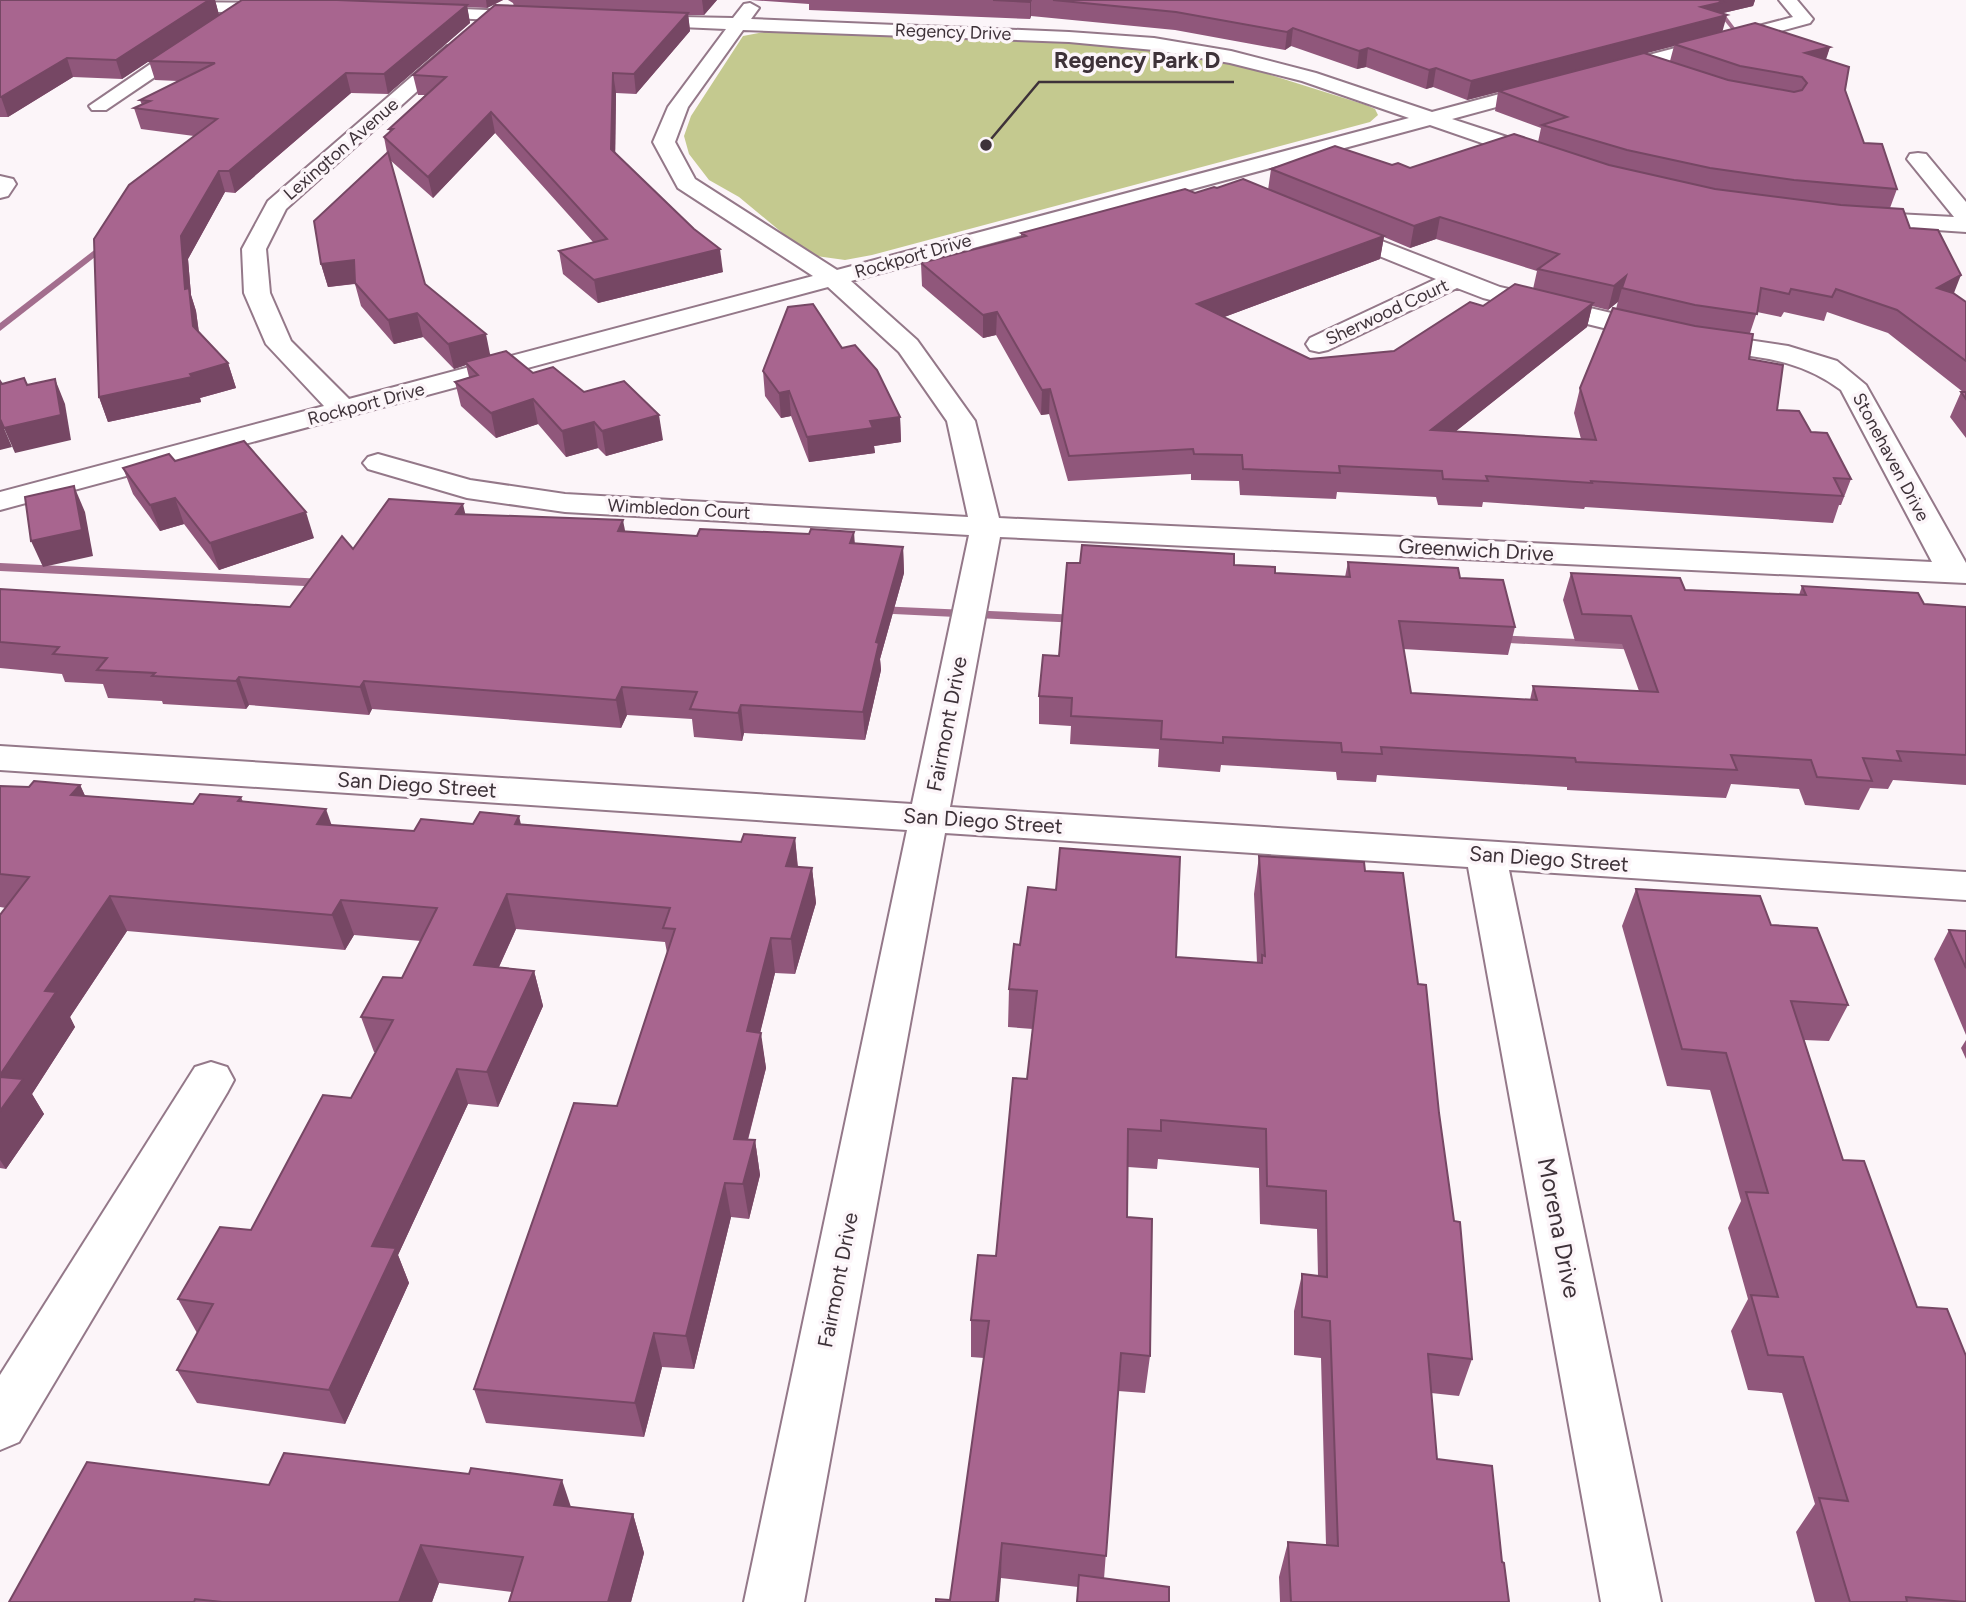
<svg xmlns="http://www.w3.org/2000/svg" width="1966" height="1602" font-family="Figtree,sans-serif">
<rect width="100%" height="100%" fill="#fcf5f9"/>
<polygon fill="#c4c98f" points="770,31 1096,44 1166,52 1249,68 1366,105 1375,109 1378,115 1370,122 872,255 845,260 809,255 739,197 709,180 689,154 684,136 691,116 743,36"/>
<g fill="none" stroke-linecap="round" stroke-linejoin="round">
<g fill="#a36e8e" fill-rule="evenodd">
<polygon points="1708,0 1714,0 1747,44 1743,44"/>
<polygon points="106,241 113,243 0,331 0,323"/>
<polygon points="0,563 325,579 331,583 325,587 0,571"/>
<polygon points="877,606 1080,615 1086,619 1080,623 873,613 871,610 873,607"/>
<polygon points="1495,635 1639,642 1645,646 1639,650 1491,642 1489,639 1491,636"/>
</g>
<g stroke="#947889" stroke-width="4">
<g id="minor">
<polygon points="1779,0 1797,0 1813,19 1810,23 1610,77 1600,71 1603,67 1793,17"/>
<polygon points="167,2 285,3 294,8 285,13 161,11 158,7"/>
<path d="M750 3 759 8 751 19 1069 32 1154 38 1231 51 1316 73 1432 112 1548 81 1558 87 1555 91 1452 119 1553 152 1556 157 1553 162H1537L1430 125 851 281 917 340 975 421 999 518 1932 562 1841 390C1791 353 1746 358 1688 347 1619 333 1551 315 1483 298L1457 288 1328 350 1319 352 1310 350 1306 344 1310 338 1436 279 1325 234 1321 229 1325 224 1333 222 1500 287 1688 331 1788 346 1837 361 1866 385 1966 563V583L1000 537 950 807 1966 872V900L1509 870 1661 1602H1601L1468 867 945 833 804 1602H744L907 830 0 770V746L912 804 969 535 565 512 467 498 368 469 363 463 368 457 378 454 470 480 565 494 968 517 947 421 899 352 828 287 0 510V492L324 406 266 344 244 293 242 249 268 201 447 46H461L463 50 286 209 266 249 270 293 291 341 349 399 813 276 678 188 653 142 668 107 726 29 635 25 629 24 626 20 629 16 733 18 744 4ZM743 30 1069 42 1154 50 1230 63 1302 81 1409 118 837 270 695 179 675 142 688 107Z"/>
<polygon points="415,7 537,12 546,17 537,22 409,16 406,12 409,8"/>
<polygon points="196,35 202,37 205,41 202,45 106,110 92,110 89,106 190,37"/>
<polygon points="1918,153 1926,154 1966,202 1966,232 1849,224 1845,219 1849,214 1857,212 1954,217 1907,159 1910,154"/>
<polygon points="0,176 13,179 16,184 8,196 0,198"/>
<polygon points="211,1062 227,1067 234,1080 227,1093 19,1442 0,1450 0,1375 195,1067"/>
</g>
</g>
<use href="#minor" fill="#fff" fill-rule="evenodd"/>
</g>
<g fill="#90577b" fill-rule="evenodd">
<polygon points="0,0 215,0 219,15 242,0 503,0 487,8 467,7 470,23 388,94 351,93 235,193 225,192 188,259 191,295 196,311 199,332 228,363 236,388 200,398 201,402 108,422 99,397 194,136 141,129 134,108 142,105 140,100 178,81 155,80 149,61 122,79 73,77 8,117 0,117"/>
<polygon points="508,0 717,0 704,15 688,15 690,31 636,94 616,93 615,153 723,272 598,303 563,274 559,251 593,242 495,133 433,198 390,160 425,284 491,355 533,373 584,392 663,440 606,456 598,448 566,457 538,424 496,438 461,406 455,382 469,377 466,365 454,369 423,337 394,344 361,306 355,284 328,287 321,264 387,153 384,137 390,132 389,129 425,95 418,95 413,75 514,6 513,3"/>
<path d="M720 0H1755L1753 6 1723 13 1722 32 1830 47 1825 60 1845 90 1864 143 1897 189 1890 208 1910 228 1954 294 1966 302V438L1950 417 1961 392H1963L1888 333 1827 312 1824 321 1784 312 1781 317 1757 312 1750 333 1749 359 1777 410 1811 432 1851 479 1841 505H1839L1833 523 1585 507 1584 509 1483 502 1482 507 1438 505 1436 497 1337 492 1336 499 1240 495 1239 481 1191 480V474L1068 481 1049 414 1041 415 996 335 983 338 922 286 921 263 1021 238V233L1195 193 1217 188 1268 190 1271 169 1392 165 1410 168 1538 142 1541 128 1495 111 1498 92 1467 100 1433 87 1426 89 1366 67 1357 69 1291 46 1285 50 1175 30 1031 16 1030 19 809 10V4L750 0ZM1674 46 1670 61 1645 53ZM1384 237 1410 248 1436 239 1537 271 1533 289 1483 306 1394 351 1310 359 1224 317 1380 259ZM1618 301 1616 309 1580 388 1574 413 1581 439 1456 431 1587 327 1592 306 1608 310Z"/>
<polygon points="842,348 900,417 901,442 874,446 875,453 809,462 791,416 781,418 765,396 763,371"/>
<polygon points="123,468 314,538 219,570 184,524 160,531 133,494"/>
<polygon points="465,514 625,532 903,547 904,573 880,659 881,670 865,740 744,733 742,741 694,737 692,719 627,715 621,728 372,709 369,715 249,705 246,709 163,704 162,701 108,698 103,684 65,682 62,674 0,668 0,589 290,607 353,549"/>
<polygon points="1348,562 1460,578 1515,627 1508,655 1403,649 1411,693 1530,700 1533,686 1639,691 1622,644 1575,641 1563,600 1571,573 1685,590 1799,595 1802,586 1924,604 1966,607 1966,785 1893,780 1888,789 1870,788 1859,810 1805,805 1799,789 1731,784 1726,798 1567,790 1567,787 1377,775 1376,782 1337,780 1336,772 1221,765 1220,772 1158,767 1159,749 1070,744 1071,726 1039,724 1039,696 1059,656 1080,563 1234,565 1275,573 1345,577"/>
<polygon points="80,785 85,796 193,804 241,797 243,802 332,826 414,831 473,824 521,824 741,842 795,838 798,867 812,868 816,903 795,974 775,973 760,1032 766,1068 748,1140 755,1140 760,1175 749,1219 731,1217 694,1369 662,1367 644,1437 486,1423 474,1389 617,1106 667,953 665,942 516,929 499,967 534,971 543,1006 498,1107 468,1104 398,1255 409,1283 345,1424 197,1403 177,1370 197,1333 178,1299 251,1230 351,1098 376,1052 374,1052 361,1017 402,978 421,941 354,935 345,950 127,931 70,1017 75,1027 32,1094 44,1114 6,1169 0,1168 0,915 6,908 0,907 0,786 29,787"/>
<polygon points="1259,856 1365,871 1418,984 1439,1113 1472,1359 1459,1396 1431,1393 1437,1459 1502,1562 1509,1602 1280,1602 1279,1577 1288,1542 1326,1545 1321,1358 1294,1355 1294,1311 1302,1274 1318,1276 1317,1229 1260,1224 1259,1168 1158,1159 1157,1169 1128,1167 1127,1217 1150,1356 1145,1393 1118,1391 1104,1579 1078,1587 1001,1578 950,1600 984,1358 971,1357 971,1320 996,1256 1027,1079 1033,1029 1008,1027 1009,989 1257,963 1254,894"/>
<polygon points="1636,889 1771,925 1848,1005 1829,1041 1804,1040 1966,1602 1815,1602 1796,1532 1815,1504 1782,1393 1748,1390 1731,1331 1748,1299 1728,1228 1741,1201 1710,1090 1667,1086 1622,926"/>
<polygon points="1949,930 1966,931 1966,1035 1934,959"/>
<polygon points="1966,1040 1966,1059 1961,1048"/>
<polygon points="269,1485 571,1507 633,1514 644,1553 631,1602 509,1602 512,1592 439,1583 432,1602 9,1602"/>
</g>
<g fill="#764764">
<polygon points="209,0 215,0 219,15 122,79 116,60"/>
<polygon points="486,0 503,0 487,8"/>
<polygon points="702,0 717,0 704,15"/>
<polygon points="1031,0 1031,16 1030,19 1030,2"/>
<polygon points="1713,0 1755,0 1753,6 1719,14 1727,15 1722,33 1674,44 1674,46 1500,92 1499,91 1498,92 1467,100 1471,81"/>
<polygon points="467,5 470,23 388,94 384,74"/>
<polygon points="688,13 690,31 636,94 634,74"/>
<polygon points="1293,28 1291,46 1285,50 1287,32"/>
<polygon points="1830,47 1824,66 1805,53"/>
<polygon points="1368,48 1366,67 1357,69 1359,51"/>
<polygon points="67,58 73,77 8,117 1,97"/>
<polygon points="1436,68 1433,87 1426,89 1429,70"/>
<polygon points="346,73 351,93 235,193 229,171"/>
<polygon points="613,73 616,93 615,171 611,149"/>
<polygon points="491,112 495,133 433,198 428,177"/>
<polygon points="219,171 225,192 188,259 191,295 196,311 201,350 193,326 185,289 181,236"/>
<polygon points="1440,217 1436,239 1410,248 1414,226"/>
<polygon points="1384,236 1380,259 1195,328 1197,304"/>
<polygon points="720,249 723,272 598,303 594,280"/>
<polygon points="354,260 360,283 328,287 321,264"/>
<polygon points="1961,275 1952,298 1937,288"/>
<polygon points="1626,276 1622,288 1618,302 1608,310 1614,286"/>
<polygon points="1593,303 1587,327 1426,455 1431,430"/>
<polygon points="997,312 996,335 983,338 983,315"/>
<polygon points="417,313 423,337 394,344 388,320"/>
<polygon points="486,334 491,359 465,362 466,365 454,369 448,344"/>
<polygon points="228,363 236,388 200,398 201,402 108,422 99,397"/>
<polygon points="55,379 65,404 71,440 15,453 4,428"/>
<polygon points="1050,389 1049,414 1041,415 1042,390"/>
<polygon points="789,391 791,416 781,418 779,393"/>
<polygon points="533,399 538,424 496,438 491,413"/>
<polygon points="659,415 663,440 606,456 602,431"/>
<polygon points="900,417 901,442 874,446 875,453 809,462 807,437 870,421"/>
<polygon points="1,421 12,447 0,450 0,422"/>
<polygon points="594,422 598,448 566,457 562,431"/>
<polygon points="74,486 85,512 93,556 43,567 31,541"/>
<polygon points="175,498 184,524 160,531 150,505"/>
<polygon points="463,504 469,530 456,514"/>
<polygon points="306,512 314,538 219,570 210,543"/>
<polygon points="623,520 628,546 618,531"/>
<polygon points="854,532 856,559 850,543"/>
<polygon points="903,547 904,573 880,659 881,670 865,740 863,712 876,642"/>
<polygon points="239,677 249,705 246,709 236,681"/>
<polygon points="364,681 372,709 369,715 360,687"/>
<polygon points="622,687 627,715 621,728 616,700"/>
<polygon points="741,705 744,733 742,741 738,713"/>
<polygon points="80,785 96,819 71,795"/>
<polygon points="326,809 338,843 317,824"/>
<polygon points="519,816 527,850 515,824"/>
<polygon points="795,838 798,872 786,866"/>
<polygon points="812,868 816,903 795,974 791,939"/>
<polygon points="507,894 516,929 484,1000 474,965"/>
<polygon points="110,896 127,931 70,1017 75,1027 32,1094 44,1114 6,1169 0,1160 0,1075 45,991"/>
<polygon points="341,900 354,935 345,950 332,915"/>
<polygon points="771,938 775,973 752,1066 747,1031"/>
<polygon points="534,971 543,1006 498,1107 487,1072"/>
<polygon points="761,1033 766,1068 739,1173 734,1139"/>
<polygon points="457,1069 468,1104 398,1255 409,1283 345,1424 329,1390 372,1246"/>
<polygon points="755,1140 760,1175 749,1219 743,1184"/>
<polygon points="725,1183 731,1217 694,1369 686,1336"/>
<polygon points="654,1333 662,1367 644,1437 635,1403"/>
<polygon points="562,1480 575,1519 554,1505"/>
<polygon points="633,1514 644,1553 631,1602 608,1602"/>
<polygon points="1002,1543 1001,1578 999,1602 996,1602"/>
<polygon points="421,1545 439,1583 432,1602 399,1602"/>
</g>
<g fill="#a8658f" stroke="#764764" stroke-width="2">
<polygon points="0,0 209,0 116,60 67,58 1,97 0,97"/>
<polygon points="242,0 337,0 467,5 384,74 346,73 229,171 219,171 181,236 185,289 189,288 193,326 228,363 190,374 192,377 99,397 94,239 129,185 217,119 134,108 150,101 140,100 215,63 149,61"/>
<polygon points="993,0 1031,0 1030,2"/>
<polygon points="1053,0 1718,0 1723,2 1701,7 1727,15 1471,81 1436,68 1429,70 1368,48 1359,51 1293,28 1287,32 1176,12"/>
<polygon points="495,5 688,13 634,74 613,73 611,149 694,229 720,249 594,280 559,251 607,239 491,112 428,177 384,137 393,129 389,129 446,77 413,75"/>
<polygon points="1755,23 1830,47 1805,53 1849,67 1845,90 1864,143 1882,144 1897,189 1794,180 1710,168 1627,150 1542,125 1567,117 1499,91 1644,53 1728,80 1794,92 1802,90 1807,83 1802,77 1740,66 1674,44"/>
<polygon points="1514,134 1609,165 1715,189 1841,205 1903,209 1910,228 1938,230 1961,275 1937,288 1953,293 1966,302 1966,361 1897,310 1836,289 1832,297 1791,289 1789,294 1761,288 1757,314 1695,305 1622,288 1626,276 1614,286 1538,269 1559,254 1440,217 1414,226 1271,169 1335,146 1392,165 1398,163 1410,168"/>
<polygon points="388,152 425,284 486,334 448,344 417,313 388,320 355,283 354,260 321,264 314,221"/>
<polygon points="1243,179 1384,236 1197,304 1310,359 1394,351 1470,302 1483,306 1515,284 1593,303 1431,430 1596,440 1580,388 1613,308 1695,326 1753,334 1749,359 1783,365 1777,410 1799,411 1811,432 1827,433 1851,479 1834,478 1843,496 1591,481 1592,483 1486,476 1488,481 1443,479 1442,471 1339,466 1340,473 1243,469 1242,455 1194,454 1193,449 1069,456 1050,389 1042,390 997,312 983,315 921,263 1026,236 1021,233 1185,189 1195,193 1214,187 1217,188"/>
<polygon points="813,304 842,348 855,345 877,370 900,417 870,421 873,428 807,437 789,391 779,393 763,371 788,307"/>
<polygon points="506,351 533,373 553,367 584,392 624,381 659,415 602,431 594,422 562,431 533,399 491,413 455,382 478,375 465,362"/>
<polygon points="24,378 27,385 55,379 61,415 4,428 1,421 0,422 0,381 2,384"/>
<polygon points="1961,392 1966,392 1966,399"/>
<polygon points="244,441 306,512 210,543 175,498 150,505 123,468 169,454 175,461"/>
<polygon points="74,486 82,530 31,541 25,497"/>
<polygon points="389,499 463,504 456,514 623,520 618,531 697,536 700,529 809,534 811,529 854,532 850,543 903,547 876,642 879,643 863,712 741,705 738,713 690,709 697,692 622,687 616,700 364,681 360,687 239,677 236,681 152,676 155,673 97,670 107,658 53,654 59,647 0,642 0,589 290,607 342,536 353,549"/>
<polygon points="1082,545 1234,554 1234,565 1275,567 1275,573 1350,577 1348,562 1458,568 1460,578 1503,580 1515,627 1399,621 1411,693 1537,700 1533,686 1658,692 1631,616 1582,614 1571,573 1680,578 1685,590 1806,595 1802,586 1918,593 1924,604 1966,607 1966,755 1897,751 1901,761 1863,758 1872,781 1817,777 1811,760 1731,755 1737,770 1576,762 1575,758 1381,747 1382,754 1342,752 1341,743 1223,737 1223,743 1161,739 1162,721 1071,716 1072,698 1039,696 1043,655 1059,656 1067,563 1080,563"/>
<polygon points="34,781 80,785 71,795 193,804 200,794 241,797 238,801 326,809 317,824 414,831 421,819 473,824 480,812 519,816 515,824 741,842 744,834 795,838 786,866 812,868 791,939 771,938 747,1031 761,1033 734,1139 755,1140 743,1184 725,1183 686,1336 654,1333 635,1403 474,1389 574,1103 617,1106 675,929 663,928 670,908 507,894 474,965 534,971 487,1072 457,1069 372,1246 396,1248 329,1390 177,1370 213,1304 178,1299 220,1227 251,1230 323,1095 351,1098 393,1020 361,1017 383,977 402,978 437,908 341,900 332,915 110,896 45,991 56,992 0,1075 0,915 29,877 0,874 0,786 29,787"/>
<polygon points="1060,848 1180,857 1176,957 1262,963 1262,955 1265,956 1259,856 1364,862 1365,871 1403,873 1418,984 1426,985 1439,1113 1454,1221 1460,1222 1472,1359 1428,1354 1437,1459 1492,1466 1502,1562 1504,1563 1509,1602 1291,1602 1288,1542 1338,1546 1330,1321 1302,1317 1302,1274 1327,1277 1326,1191 1267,1186 1266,1129 1161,1120 1161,1131 1128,1129 1127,1217 1152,1219 1150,1356 1121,1353 1106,1556 1002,1543 996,1602 936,1602 936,1599 950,1600 989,1321 971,1320 978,1255 996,1256 1013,1078 1027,1079 1037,991 1009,989 1014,944 1020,945 1028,887 1056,890"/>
<polygon points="1636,889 1760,896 1771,925 1817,928 1848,1005 1791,1001 1843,1160 1864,1161 1917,1307 1947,1309 1966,1356 1966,1602 1906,1597 1907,1602 1850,1602 1819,1498 1848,1501 1803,1357 1768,1355 1751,1295 1778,1297 1746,1192 1768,1193 1726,1053 1682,1049"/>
<polygon points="1949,930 1966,931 1966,968"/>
<polygon points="0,1077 23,1079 0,1111"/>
<polygon points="284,1453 469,1474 471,1468 562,1480 554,1505 633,1514 608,1602 509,1602 523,1557 421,1545 399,1602 222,1602 195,1599 194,1602 9,1602 87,1462 269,1485"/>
<polygon points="1079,1575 1169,1587 1169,1602 1077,1602"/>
</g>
<g text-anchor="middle" stroke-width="7" stroke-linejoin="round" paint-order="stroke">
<g font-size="18" fill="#3e3239" stroke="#fcf5f9">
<text transform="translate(953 32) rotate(2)" y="6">Regency Drive</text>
<text transform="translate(341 149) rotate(-41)" y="6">Lexington Avenue</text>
<text transform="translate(913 256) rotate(-16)" y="6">Rockport Drive</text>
<text transform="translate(1387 312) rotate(-25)" y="6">Sherwood Court</text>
<text transform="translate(366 404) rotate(-15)" y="6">Rockport Drive</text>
<text transform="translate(1891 457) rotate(62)" y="6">Stonehaven Drive</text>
<text transform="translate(679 509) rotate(3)" y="6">Wimbledon Court</text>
</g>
<g font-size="21" fill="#3e3239" stroke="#fcf5f9">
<text transform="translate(1476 550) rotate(3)" y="7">Greenwich Drive</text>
<text transform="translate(947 724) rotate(-79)" y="7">Fairmont Drive</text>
<text transform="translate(417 785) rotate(4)" y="7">San Diego Street</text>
<text transform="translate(983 821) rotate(4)" y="7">San Diego Street</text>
<text transform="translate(1549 859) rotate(4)" y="7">San Diego Street</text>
<text transform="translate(838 1280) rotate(-79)" y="7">Fairmont Drive</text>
</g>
<g font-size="24" fill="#3e3239" stroke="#fcf5f9">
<text transform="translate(1559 1228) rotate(79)" y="8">Morena Drive</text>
</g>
</g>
<path fill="none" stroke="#3e3239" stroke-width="2.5" d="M986 145L1039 82H1234"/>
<circle fill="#3e3239" stroke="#fcf5f9" stroke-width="2.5" cx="986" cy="145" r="7"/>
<g font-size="23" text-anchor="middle" font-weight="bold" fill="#3e3239" stroke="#fcf5f9" stroke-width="7" stroke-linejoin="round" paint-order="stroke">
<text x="1137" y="68">Regency Park D</text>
</g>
</svg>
